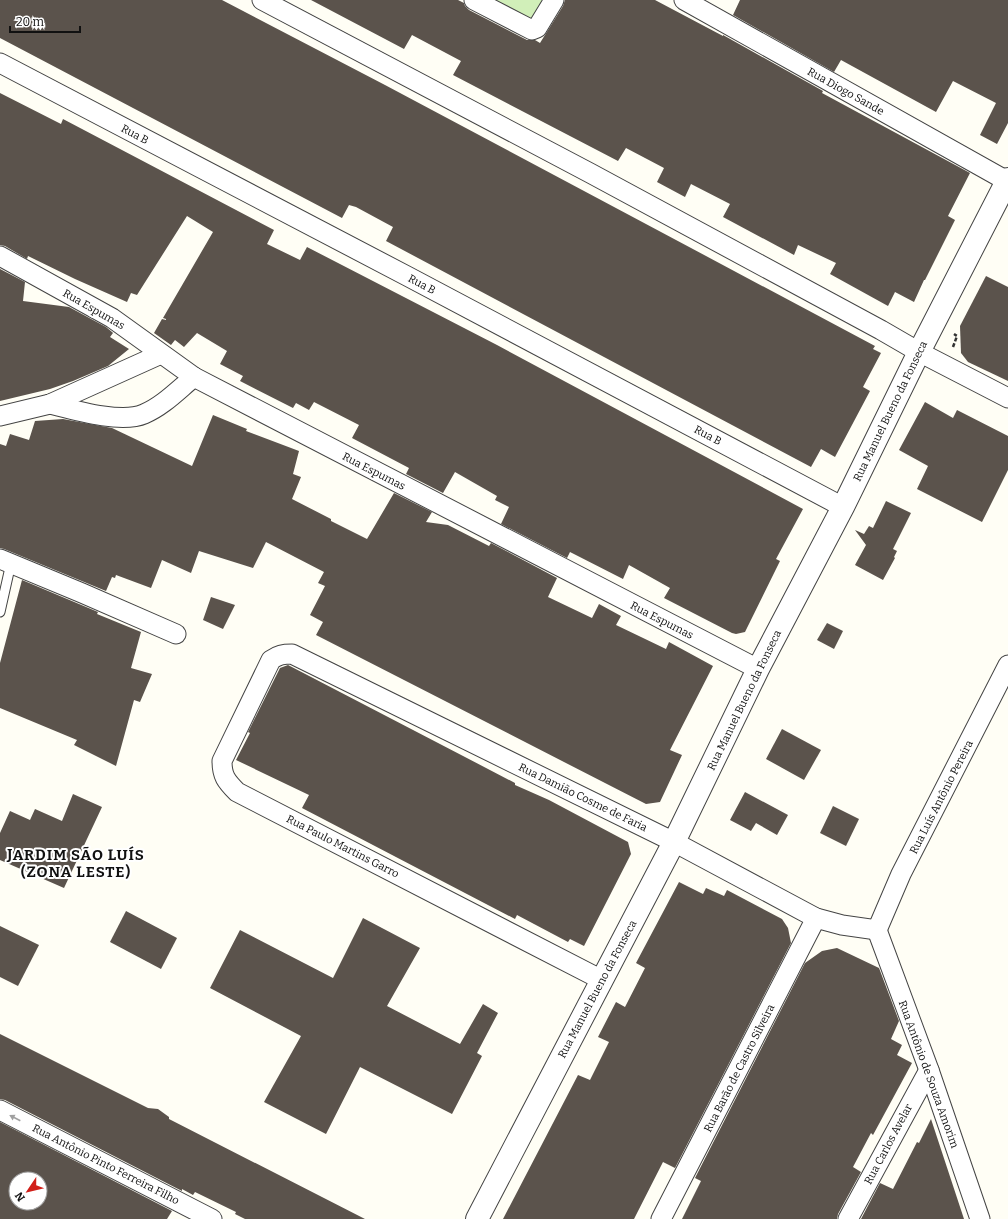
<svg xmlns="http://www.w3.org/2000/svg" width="1008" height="1219" font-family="Bitter,serif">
<rect width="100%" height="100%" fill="#fffef5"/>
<polygon fill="#d1efb9" points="489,0 548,0 535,24"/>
<g fill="#5b534c" fill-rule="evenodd">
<polygon points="0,0 222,0 385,85 875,346 873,349 881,353 863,387 870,391 835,457 821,449 811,467 386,241 393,227 356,207 349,205 342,218 0,38"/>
<polygon points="311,0 458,0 464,3 465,6 469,10 527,40 535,40 540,43 563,6 565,0 655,0 723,36 723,35 823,91 822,93 970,173 948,216 955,220 925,280 924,280 914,302 895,292 888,306 830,274 836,263 798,245 794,255 723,217 730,204 691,184 685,197 657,182 664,168 626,148 618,161 453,75 461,61 412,35 404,49"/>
<polygon points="740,0 1008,0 1008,123 997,144 980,135 996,103 953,81 936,112 841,60 834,72 733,15"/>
<polygon points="0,93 61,124 63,119 274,230 267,244 300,260 307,247 497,345 803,509 776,559 780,561 745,632 736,634 732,633 664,598 670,588 629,565 623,579 570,552 567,558 501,524 509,507 495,500 497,496 455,472 443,493 406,474 409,468 352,438 359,425 314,402 309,410 296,403 293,408 240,381 243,376 220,364 227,351 197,333 184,347 175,340 171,345 154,333 162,319 166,320 166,319 163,318 213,232 187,216 137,295 131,293 127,302 75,279 28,256 27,259 5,246 0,245"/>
<polygon points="0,269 25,282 23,301 69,307 106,327 112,332 113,333 110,337 129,349 108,366 73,381 50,389 0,401"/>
<polygon points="986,276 1008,287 1008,381 968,362 961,353 960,326"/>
<polygon points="925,402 953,418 957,410 1008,436 1008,470 982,522 917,489 928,466 899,450"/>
<polygon points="213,415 247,429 246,431 299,451 293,474 301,477 292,499 331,519 331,521 367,539 394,493 432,512 426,522 448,525 489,546 491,543 557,578 548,597 592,618 599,604 621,616 616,625 666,649 669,642 713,666 670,750 682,755 660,802 646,804 316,635 323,622 310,615 325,586 318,583 324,572 266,542 253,568 199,551 191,573 162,560 151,588 116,575 115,578 112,577 106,591 4,549 0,548 0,444 6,446 10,434 29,440 35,421 63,419 112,428 192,466"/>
<polygon points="886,501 911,513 893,549 897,551 894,557 895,558 883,580 855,565 866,545 855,530 864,534 869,526 873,528"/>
<polygon points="22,580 98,612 97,614 141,632 131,668 152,674 140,702 134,700 116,766 74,745 77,740 0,708 0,663"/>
<polygon points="211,597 235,605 223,629 203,620"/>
<polygon points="827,623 843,631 834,649 817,640"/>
<polygon points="288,665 515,783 515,785 549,800 628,842 631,854 584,946 570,939 568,942 517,915 515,919 302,808 309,795 236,760 250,733 248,732 280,668"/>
<polygon points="782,729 821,750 804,780 766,759"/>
<polygon points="745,792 788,815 777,835 756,823 751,831 730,820"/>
<polygon points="73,794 102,807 64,888 0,860 0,833 10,811 30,820 35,809 62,821"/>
<polygon points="833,806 859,819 846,846 820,833"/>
<polygon points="679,882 703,894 706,888 724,896 727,890 782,919 788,928 791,943 675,1168 663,1162 634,1219 503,1219 578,1075 590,1080 609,1042 598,1037 616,1002 625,1007 645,968 636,963"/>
<polygon points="126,911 177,938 161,969 110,942"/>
<polygon points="363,918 420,948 387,1006 460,1044 483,1004 498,1013 477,1053 482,1056 452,1114 360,1067 326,1134 264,1102 301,1036 210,988 240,930 333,978"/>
<polygon points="0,926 39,945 18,986 0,977"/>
<polygon points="837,948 879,968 899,1021 891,1039 902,1045 897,1055 912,1063 873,1135 871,1133 853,1167 861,1172 838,1214 837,1219 682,1219 701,1181 695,1178 805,963 822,951"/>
<polygon points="0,1034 148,1108 158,1109 169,1117 169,1119 365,1219 245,1219 235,1214 236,1212 195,1192 193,1195 182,1189 182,1191 5,1100 0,1099"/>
<polygon points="931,1119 964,1219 861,1219 880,1183 893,1189 917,1142 919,1143"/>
<path d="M0 1122 172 1211 167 1219H0ZM16 1179H40V1203H16Z"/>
</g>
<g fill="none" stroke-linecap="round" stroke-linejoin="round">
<g stroke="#444" stroke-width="11">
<polyline id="service" points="0,612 11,563"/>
</g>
<g stroke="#444" stroke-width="21">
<g id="minor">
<polyline points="262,0 590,173 881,330 919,352 1008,398"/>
<polyline points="474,0 532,30 537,28 554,0"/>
<polyline points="684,0 1007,181"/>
<polyline points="0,63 407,276 843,507"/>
<polyline points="0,256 112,318 194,377 758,669"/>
<path d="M50 404C74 410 121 424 144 414 163 406 178 390 194 377"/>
<polyline points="0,416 50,404 161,354"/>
<polyline points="0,559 82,593 176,634"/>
<polyline points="877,930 929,1070 980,1219"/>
<polyline points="877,930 901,874 1008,665"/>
<path d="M602 980 237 792C226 781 222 776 222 761L271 660C278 655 283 654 292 654L674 842 816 918 842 925 877 930"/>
<polyline points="0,1110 212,1219"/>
<polyline points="661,1219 816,918"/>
<polyline points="848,1219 929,1070"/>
</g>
</g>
<g stroke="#444" stroke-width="24">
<polyline id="tertiary" points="477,1219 674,842 758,669 843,507 919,352 1008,179"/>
</g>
<polyline stroke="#333" stroke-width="2.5" stroke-dasharray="4 2" stroke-linecap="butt" points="953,347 957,336 954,334"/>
<use href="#service" stroke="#fff" stroke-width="9"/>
<use href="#minor" stroke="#fff" stroke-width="19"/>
<use href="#tertiary" stroke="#fff" stroke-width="22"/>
</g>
<defs><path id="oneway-solid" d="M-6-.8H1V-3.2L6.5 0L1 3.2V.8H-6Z"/></defs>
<use fill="#a0a0a0" href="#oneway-solid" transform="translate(15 1118) rotate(-153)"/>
<g text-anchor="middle" stroke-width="4" stroke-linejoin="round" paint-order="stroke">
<g font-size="11" fill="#111" stroke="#fff">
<text transform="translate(846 91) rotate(29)" y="4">Rua Diogo Sande</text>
<text transform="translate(135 134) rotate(28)" y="4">Rua B</text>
<text transform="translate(422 284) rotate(28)" y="4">Rua B</text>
<text transform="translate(94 309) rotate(30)" y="4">Rua Espumas</text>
<text transform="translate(890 411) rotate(-64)" y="4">Rua Manuel Bueno da Fonseca</text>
<text transform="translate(708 435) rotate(28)" y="4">Rua B</text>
<text transform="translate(374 471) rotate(27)" y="4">Rua Espumas</text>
<text transform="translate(662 620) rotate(27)" y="4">Rua Espumas</text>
<text transform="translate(744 700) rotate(-64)" y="4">Rua Manuel Bueno da Fonseca</text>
<text transform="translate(583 797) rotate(26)" y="4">Rua Damião Cosme de Faria</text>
<text transform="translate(941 797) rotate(-63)" y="4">Rua Luís Antônio Pereira</text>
<text transform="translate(343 846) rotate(27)" y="4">Rua Paulo Martins Garro</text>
<text transform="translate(597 989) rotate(-62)" y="4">Rua Manuel Bueno da Fonseca</text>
<text transform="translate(739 1068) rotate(-63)" y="4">Rua Barão de Castro Silveira</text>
<text transform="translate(929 1074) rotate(70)" y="4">Rua Antônio de Souza Amorim</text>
<text transform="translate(888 1144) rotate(-62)" y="4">Rua Carlos Avelar</text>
<text transform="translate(106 1164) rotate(27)" y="4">Rua Antônio Pinto Ferreira Filho</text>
</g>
<g font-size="15" font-weight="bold" letter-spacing="1" fill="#111" stroke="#fff">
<text x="76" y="860">JARDIM SÃO LUÍS<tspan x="76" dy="17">(ZONA LESTE)</tspan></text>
</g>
</g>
<g transform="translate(28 1191) rotate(235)"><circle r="19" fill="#ffffff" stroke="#a0a0a0"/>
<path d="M0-3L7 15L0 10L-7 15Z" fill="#d11f19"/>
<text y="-6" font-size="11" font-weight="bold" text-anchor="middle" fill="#111111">N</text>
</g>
<path d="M10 26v6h70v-6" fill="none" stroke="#111111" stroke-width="2"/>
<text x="16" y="26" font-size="12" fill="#111111" stroke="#ffffff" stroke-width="3" paint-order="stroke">20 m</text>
</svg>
